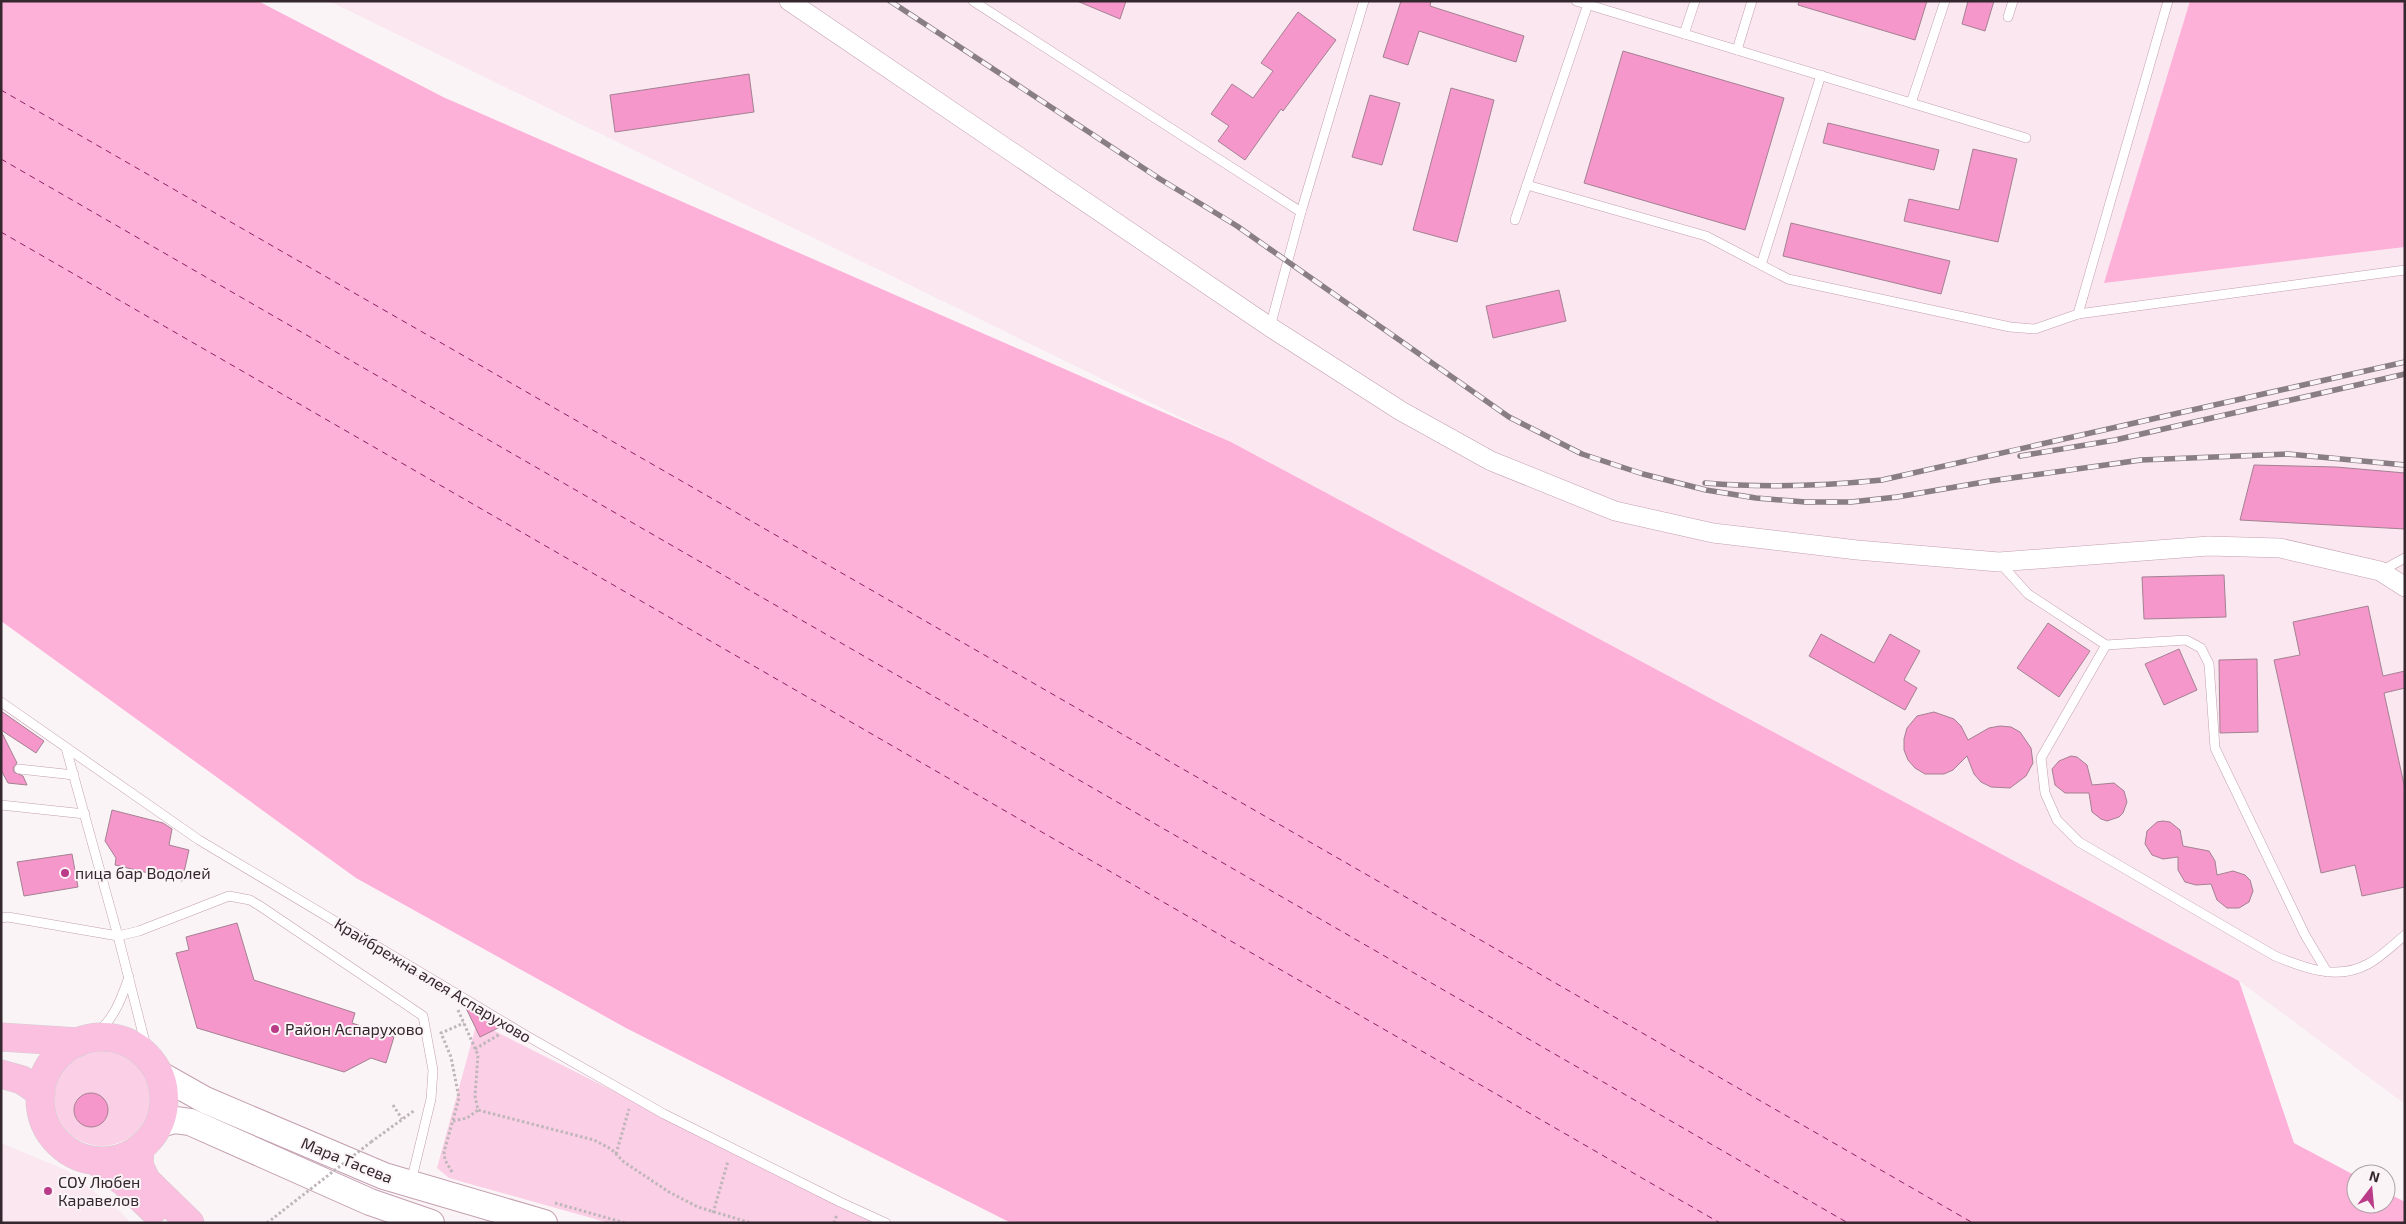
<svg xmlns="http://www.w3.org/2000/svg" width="2406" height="1224" font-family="'Exo 2',sans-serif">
<rect width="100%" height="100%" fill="#fbf4f7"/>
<g fill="#fae7f0">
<polygon points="329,1 2190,1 2105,283 2405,247 2405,1104 2239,981 1231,442"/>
<polygon points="1,1143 66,1170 122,1213 130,1223 1,1223"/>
</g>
<g fill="#fbcfe5">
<polygon points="477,1022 875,1223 609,1223 449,1178 437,1168"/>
<circle cx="102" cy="1098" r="48"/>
</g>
<g fill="#fdb0d8">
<polygon points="1,1 258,1 443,97 1231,442 2239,981 2294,1143 2356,1176 2356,1204 2386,1204 2386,1192 2405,1202 2405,1223 1011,1223 626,1028 356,878 1,621"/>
<polygon points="2190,1 2405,1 2405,247 2104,283"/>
</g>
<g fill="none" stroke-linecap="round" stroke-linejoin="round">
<g stroke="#8d2165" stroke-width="1" stroke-dasharray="6 5" stroke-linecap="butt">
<polyline points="1,90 1973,1223"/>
<polyline points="1,159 1848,1223"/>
<polyline points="1,232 1720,1223"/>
</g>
</g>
<g fill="#f597ca" stroke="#a48192">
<polygon points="1077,1 1126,1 1120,19"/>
<polygon points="1401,1 1431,1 1430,6 1524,36 1516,62 1419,31 1408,65 1383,57"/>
<polygon points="1799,1 1927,1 1915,40 1798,5"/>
<polygon points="1968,1 1994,1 1985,31 1962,24"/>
<polygon points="1298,12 1336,40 1283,111 1281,109 1245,160 1218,141 1229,126 1211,114 1232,84 1253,98 1273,71 1261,63"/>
<polygon points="1623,51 1784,98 1745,230 1584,183"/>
<polygon points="749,74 754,112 615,132 610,95"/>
<polygon points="1451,88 1494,100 1457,242 1413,230"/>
<polygon points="1370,95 1400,103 1382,165 1352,157"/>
<polygon points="1828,123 1939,150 1934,170 1823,143"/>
<polygon points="1973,149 2017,159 1998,242 1904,221 1909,199 1959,210"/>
<polygon points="1791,223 1950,261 1941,294 1783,256"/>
<polygon points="1559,290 1566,321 1493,338 1486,306"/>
<polygon points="2254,465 2336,467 2405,473 2405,529 2240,520"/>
<polygon points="2224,575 2226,617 2144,619 2142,577"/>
<polygon points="2368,606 2383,676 2405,671 2405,688 2384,693 2405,789 2405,887 2362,896 2355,865 2321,873 2274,660 2300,655 2293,622"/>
<polygon points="2048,623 2090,651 2059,697 2017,668"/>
<polygon points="1821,634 1874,663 1890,634 1920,651 1904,680 1917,688 1905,710 1809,656"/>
<polygon points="2179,649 2197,690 2164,705 2145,664"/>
<polygon points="2257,659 2258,732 2220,733 2219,660"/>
<polygon points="1,711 44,741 36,753 1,730"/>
<polygon points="1934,712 1954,719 1961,726 1968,740 1989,728 2000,726 2011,727 2020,732 2031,748 2033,763 2026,776 2010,788 1991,787 1981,782 1974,774 1967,756 1953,770 1944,774 1925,774 1915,768 1908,760 1904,750 1904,739 1907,728 1917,716"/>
<polygon points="1,731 17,763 13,768 14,772 23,776 27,785 8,783 1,770"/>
<polygon points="2071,756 2077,757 2087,765 2092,785 2114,783 2124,791 2127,802 2123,813 2119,817 2107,821 2101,819 2092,812 2089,793 2065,793 2055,785 2052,769 2059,761"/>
<polygon points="112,810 163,823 172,829 169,845 189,850 182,881 115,865 116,858 105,841"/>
<polygon points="2163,821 2170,822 2180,830 2183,846 2209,851 2215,861 2217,875 2233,871 2245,875 2250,880 2253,891 2249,902 2239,908 2227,908 2217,900 2211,884 2196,885 2185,882 2178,870 2178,857 2163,859 2152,855 2145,844 2147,831 2157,822"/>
<polygon points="72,854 78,887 24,896 17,862"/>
<polygon points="237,923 254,980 355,1013 352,1023 394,1037 386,1063 371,1058 344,1072 197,1028 176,953 189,950 186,937"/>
<polygon points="465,1006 500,1027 480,1037"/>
<circle cx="91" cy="1110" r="17"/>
</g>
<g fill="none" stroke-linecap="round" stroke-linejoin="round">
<g stroke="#c39fb0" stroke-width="10">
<g id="lane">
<polyline points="973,1 1301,212"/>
<polyline points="1576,1 2026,138"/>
<polyline points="2008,17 2013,1"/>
<polyline points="1684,34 1695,1"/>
<polyline points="1737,50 1752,1"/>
<polyline points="1911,103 1945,1"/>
<polyline points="1527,185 1706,236 1788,279 2010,327 2035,329 2078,314 2405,270"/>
<polyline points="1515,220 1589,1"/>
<polyline points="1761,265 1821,75"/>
<polyline points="2078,314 2168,1"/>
<polyline points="1270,327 1301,212 1364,1"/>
<polyline points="2000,563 2028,594 2106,645 2186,640 2201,648 2209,664 2215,748 2305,935 2327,972"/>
<polyline points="2381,571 2405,558"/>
<path d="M2106 645 2041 758 2045 793 2057 820 2079 842 2275 956C2304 968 2337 981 2368 964 2381 957 2393 945 2405 935"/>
<polyline points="1,702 199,840 527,1036 664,1114 840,1202 886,1223"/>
<polyline points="66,748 118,936 149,1058"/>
<polyline points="19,769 74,775"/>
<polyline points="1,805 85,814"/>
<polyline points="1,918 8,917 118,936 139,931 229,896 250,900 260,906 423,1016 433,1070 431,1099 411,1182"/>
<path d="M91 1038C113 1021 120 1003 129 977"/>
</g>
</g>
<g stroke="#c39fb0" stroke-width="20">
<polyline id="street" points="789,1 1270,327 1401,411 1491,461 1615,511 1713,533 1857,550 1999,562 2209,546 2280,548 2380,571 2405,587"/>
</g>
<g stroke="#c39fb0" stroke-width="28">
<g id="secondary">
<polyline points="159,1074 205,1100 384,1176 544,1223"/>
<polyline points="160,1124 175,1120 190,1122 370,1202 431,1223"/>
</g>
</g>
<g stroke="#d3cfd1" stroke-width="29">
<g id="primary">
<polyline points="1,1037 79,1042"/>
<circle cx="102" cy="1099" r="62"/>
<polyline points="1,1074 22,1080 41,1093"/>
<polyline points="140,1149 139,1165 146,1180 190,1223"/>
<polyline points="96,1161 125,1183 153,1210"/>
</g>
</g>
<g stroke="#bfb6ba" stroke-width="3" stroke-dasharray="2.5 2.5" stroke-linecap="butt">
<polyline points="458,1010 478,1055 475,1096 478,1110 594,1140 611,1149 624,1162 669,1192 698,1207 751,1223"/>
<polyline points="475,1049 500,1034"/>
<polyline points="393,1105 402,1119"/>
<polyline points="453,1121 467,1118 478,1110"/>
<polyline points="371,1142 415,1110"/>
<polyline points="616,1154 629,1109"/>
<polyline points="452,1172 445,1160 444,1152 459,1098 451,1057 441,1033 464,1023"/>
<polyline points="555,1203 625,1223"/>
<polyline points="713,1213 728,1161"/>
<polyline points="834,1223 837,1214"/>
</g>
<use href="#lane" stroke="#fff" stroke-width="9"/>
<use href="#street" stroke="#fff" stroke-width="19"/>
<use href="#secondary" stroke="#fff" stroke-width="26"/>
<use href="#primary" stroke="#fbbfe0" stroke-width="28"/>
<g stroke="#897e83" stroke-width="5.5">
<g id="rail">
<polyline points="890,1 1160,179 1237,226 1509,417 1582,454 1643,474 1706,490 1756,498 1805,502 1851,502 1897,497 1990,481 2141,460 2288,454 2405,465"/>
<polyline points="2020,456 2115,440 2405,374"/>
<path d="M1705 483C1765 488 1822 486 1882 480L2405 362"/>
</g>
</g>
<use href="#rail" stroke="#fbf4f7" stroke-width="4" stroke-dasharray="11" stroke-linecap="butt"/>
<polyline stroke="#bfb6ba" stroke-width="3" stroke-dasharray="2.5 2.5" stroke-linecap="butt" points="267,1223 371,1142"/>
</g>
<g fill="#ba3c89" stroke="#fbf4f7" stroke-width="2">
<circle cx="65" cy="873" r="5"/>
<circle cx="275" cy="1029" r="5"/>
<circle cx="48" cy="1191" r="5"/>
</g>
<g text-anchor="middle" stroke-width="4" stroke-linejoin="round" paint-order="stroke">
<g font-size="16" fill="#35272e" stroke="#fbf4f7" text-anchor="start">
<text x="75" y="879">пица бар Водолей</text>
<text x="285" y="1035">Район Аспарухово</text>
<text x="58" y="1188">СОУ Любен<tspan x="58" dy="18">Каравелов</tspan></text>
</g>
<g font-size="16" fill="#35272e" stroke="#fbf4f7">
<text transform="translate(433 980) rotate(31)" y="6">Крайбрежна алея Аспарухово</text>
<text transform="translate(347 1160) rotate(22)" y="6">Мара Тасева</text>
</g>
</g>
<rect width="2406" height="1224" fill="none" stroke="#35272e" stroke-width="5"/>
<g transform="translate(2371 1189) rotate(16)"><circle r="24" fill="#fbf4f7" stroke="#aca2a7"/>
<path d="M0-4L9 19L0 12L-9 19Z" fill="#ba3c89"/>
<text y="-8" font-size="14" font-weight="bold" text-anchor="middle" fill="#35272e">N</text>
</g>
</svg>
